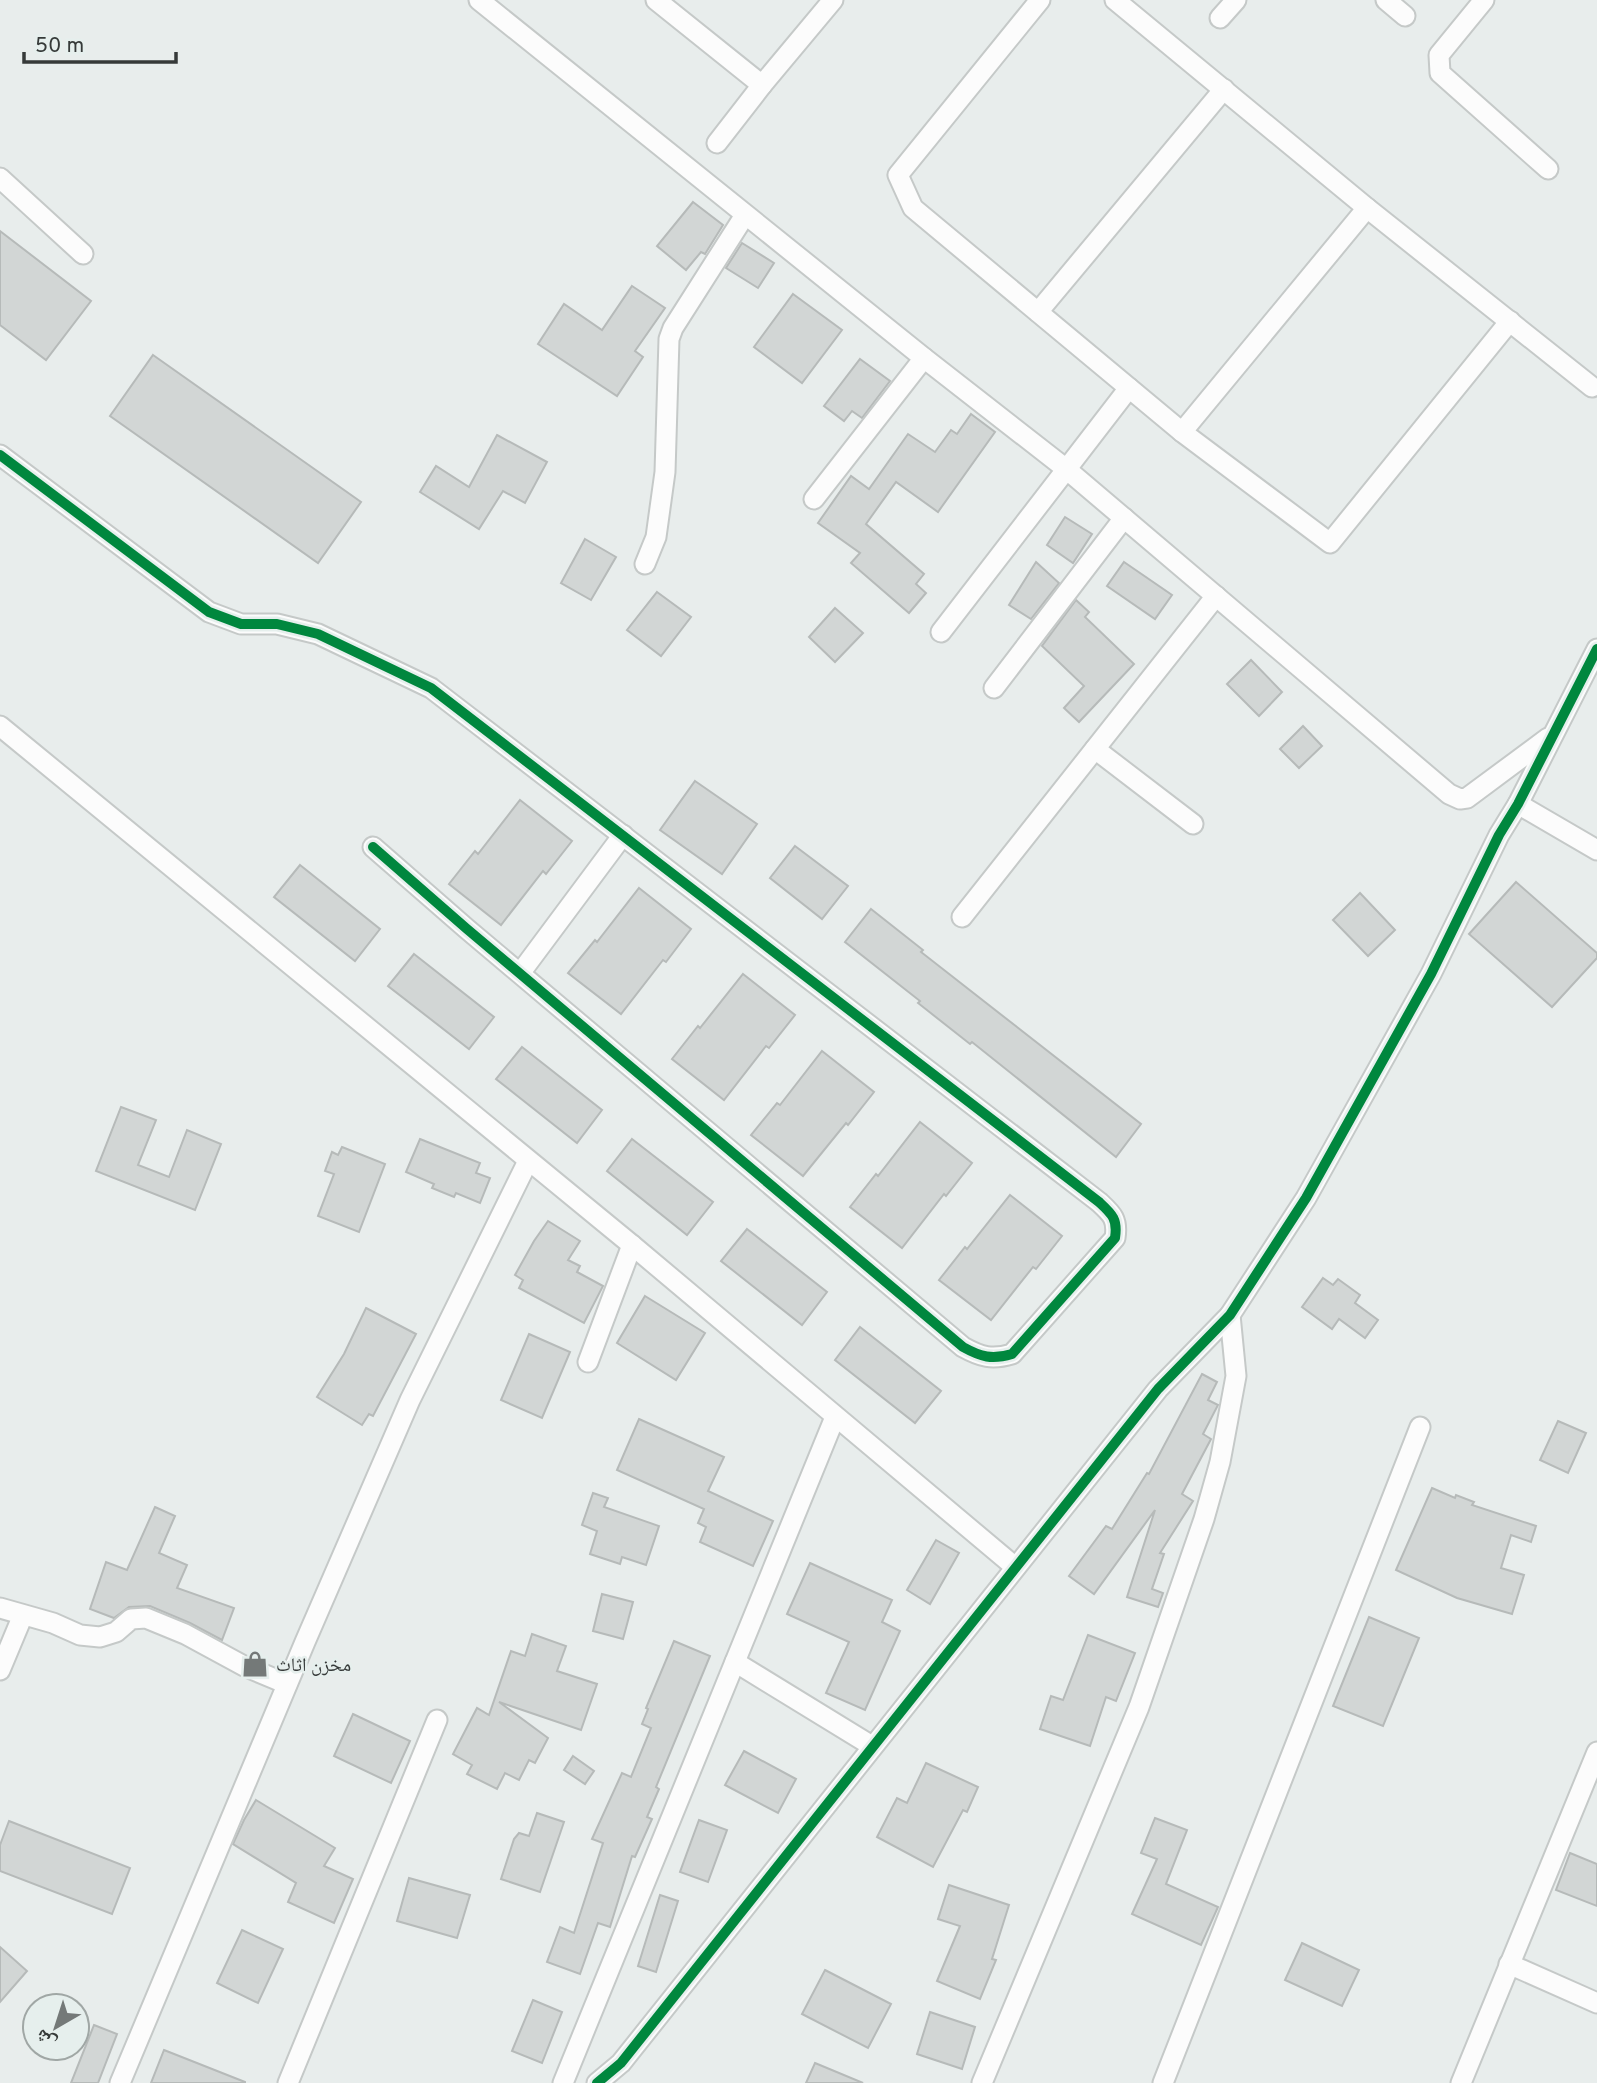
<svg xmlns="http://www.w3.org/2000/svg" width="1597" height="2083" font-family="Overpass,'Noto Naskh Arabic',sans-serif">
<rect width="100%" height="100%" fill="#e8edec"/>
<g fill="#d2d6d5" stroke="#b6bab9" stroke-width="2">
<polygon points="693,202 723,225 705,254 701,252 686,270 657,246"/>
<polygon points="0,231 91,301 46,360 0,325"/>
<polygon points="742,243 774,263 758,288 726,268"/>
<polygon points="632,286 665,308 635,351 643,357 617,396 538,344 564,304 602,330"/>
<polygon points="793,294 842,330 802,383 754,347"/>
<polygon points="153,355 361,502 318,563 110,416"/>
<polygon points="860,359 890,381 862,418 852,411 844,421 824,406"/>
<polygon points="971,414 995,432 938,512 896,482 866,524 924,574 916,584 926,593 909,613 851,563 860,553 818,523 851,476 869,489 908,434 935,452 951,430 957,434"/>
<polygon points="497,435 547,462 525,503 503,491 479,529 420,492 436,466 469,487"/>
<polygon points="1065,517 1092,534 1073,563 1047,545"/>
<polygon points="585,539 616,557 591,600 561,583"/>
<polygon points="1036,562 1059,583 1031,619 1009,605"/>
<polygon points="1124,562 1172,595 1155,619 1107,586"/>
<polygon points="657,592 691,617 661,656 627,630"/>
<polygon points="1076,600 1089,612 1085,617 1134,664 1079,722 1064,708 1084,686 1042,646"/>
<polygon points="835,608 863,633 835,662 809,637"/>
<polygon points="1251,660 1282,692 1259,716 1227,684"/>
<polygon points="1303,726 1322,746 1299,768 1280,749"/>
<polygon points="695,781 757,824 722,874 660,830"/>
<polygon points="520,800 572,841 546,874 543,871 501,925 449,884 475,851 478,854"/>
<polygon points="795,846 848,886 822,919 770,878"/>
<polygon points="300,865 380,929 355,961 274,897"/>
<polygon points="1516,882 1597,953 1597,958 1552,1007 1469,934"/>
<polygon points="639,888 691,929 666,962 663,960 621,1014 568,973 595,940 597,942"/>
<polygon points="1360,893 1395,930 1368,956 1333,920"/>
<polygon points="871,909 923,950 921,952 1141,1124 1116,1157 972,1042 970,1044 918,1003 920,1001 845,942"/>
<polygon points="414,954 494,1017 469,1049 388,986"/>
<polygon points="743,974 795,1015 769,1048 766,1046 724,1100 672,1059 698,1026 700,1028"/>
<polygon points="522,1047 602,1110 577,1143 496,1079"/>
<polygon points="822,1051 874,1092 848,1125 846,1123 803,1176 751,1135 777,1103 780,1105"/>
<polygon points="121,1107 156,1120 138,1165 169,1177 187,1130 221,1144 195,1210 96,1171"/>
<polygon points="920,1122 972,1163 946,1196 944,1194 902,1248 850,1207 876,1174 878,1176"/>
<polygon points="420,1139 480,1163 476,1173 490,1178 480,1203 456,1193 454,1197 432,1188 434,1184 406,1172"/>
<polygon points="632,1139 713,1202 687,1235 607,1171"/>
<polygon points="342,1147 385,1164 359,1232 318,1216 334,1174 325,1171 332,1152 338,1155"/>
<polygon points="1010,1195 1062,1236 1036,1269 1033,1267 991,1320 939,1280 965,1247 967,1249"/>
<polygon points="548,1221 580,1241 568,1260 580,1266 577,1272 603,1286 584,1323 519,1288 523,1280 515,1275 534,1241"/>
<polygon points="747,1229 827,1292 802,1325 721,1261"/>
<polygon points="1323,1278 1333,1285 1338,1279 1360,1295 1355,1303 1378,1320 1365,1338 1339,1319 1332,1329 1302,1307"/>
<polygon points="645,1296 705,1333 676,1380 617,1343"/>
<polygon points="366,1308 416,1334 373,1416 369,1414 362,1425 317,1397 344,1354"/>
<polygon points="860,1327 941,1391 915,1423 835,1360"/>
<polygon points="529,1334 570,1352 542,1418 501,1400"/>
<polygon points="1202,1374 1217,1382 1208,1400 1218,1405 1203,1434 1211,1439 1182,1494 1193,1501 1160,1553 1164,1554 1152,1589 1163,1593 1158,1607 1127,1597 1155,1510 1094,1594 1069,1576 1106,1526 1112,1529 1147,1473 1149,1474"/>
<polygon points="639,1419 724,1457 708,1491 773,1521 753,1566 700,1542 706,1527 698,1523 704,1509 617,1470"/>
<polygon points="1558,1421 1586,1433 1568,1473 1540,1460"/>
<polygon points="1432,1488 1455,1498 1456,1495 1474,1502 1472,1505 1536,1526 1531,1542 1511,1535 1501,1568 1524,1575 1512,1614 1457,1598 1396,1570"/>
<polygon points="593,1493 608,1498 604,1507 659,1526 646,1565 622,1557 620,1564 590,1554 597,1531 582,1525"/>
<polygon points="155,1507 175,1516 159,1553 187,1565 177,1588 234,1608 222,1640 190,1623 150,1606 129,1607 114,1618 90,1609 106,1562 127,1570"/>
<polygon points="936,1540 959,1553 930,1604 907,1590"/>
<polygon points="810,1563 892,1600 882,1622 900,1631 865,1710 826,1693 849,1642 787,1614"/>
<polygon points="602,1594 633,1602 623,1639 593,1631"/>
<polygon points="1369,1617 1419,1638 1383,1726 1333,1706"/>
<polygon points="532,1634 566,1646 557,1671 597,1684 581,1730 499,1702 548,1738 535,1763 529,1760 519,1780 505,1773 497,1789 467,1774 472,1765 453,1754 477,1708 489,1715 511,1651 525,1656"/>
<polygon points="1088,1635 1135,1653 1116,1701 1106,1697 1090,1746 1040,1729 1051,1696 1063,1700"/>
<polygon points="674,1641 710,1656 656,1787 659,1789 647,1817 652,1819 635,1857 632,1856 610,1927 598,1923 580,1974 547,1962 560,1927 574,1933 603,1843 592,1839 622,1773 631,1777 651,1728 642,1724 648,1709 646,1708"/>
<polygon points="353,1714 410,1741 391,1783 334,1756"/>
<polygon points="744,1751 796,1779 778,1813 725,1785"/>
<polygon points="573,1756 594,1771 585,1784 564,1770"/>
<polygon points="926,1763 978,1787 967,1812 963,1810 933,1867 877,1837 897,1798 907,1803"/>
<polygon points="256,1800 335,1848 324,1866 353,1879 334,1923 288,1902 296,1883 233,1844 244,1820"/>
<polygon points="537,1813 564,1822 540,1892 501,1879 514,1839 519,1833 529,1836"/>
<polygon points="1155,1818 1187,1830 1166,1884 1218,1907 1201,1945 1132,1914 1157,1859 1141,1853"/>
<polygon points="699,1820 727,1830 708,1882 680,1872"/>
<polygon points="9,1821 130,1868 112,1914 0,1871 0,1845"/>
<polygon points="1570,1853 1597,1864 1597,1906 1556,1890"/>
<polygon points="409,1878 470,1895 457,1938 397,1921"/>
<polygon points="949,1885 1009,1905 992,1959 996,1960 980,1999 937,1981 960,1926 938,1919"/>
<polygon points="660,1895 678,1901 656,1972 638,1966"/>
<polygon points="242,1930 283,1949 258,2003 217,1983"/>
<polygon points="1302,1943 1359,1970 1342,2006 1285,1980"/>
<polygon points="0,1947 27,1971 0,2002"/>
<polygon points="825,1970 891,2004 868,2048 802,2014"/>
<polygon points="533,2000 562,2012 542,2063 512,2051"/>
<polygon points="930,2012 975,2027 962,2069 917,2054"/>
<polygon points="94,2025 117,2034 98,2083 71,2083"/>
<polygon points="164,2050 245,2082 245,2083 151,2083"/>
<polygon points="815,2063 863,2083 806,2083"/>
</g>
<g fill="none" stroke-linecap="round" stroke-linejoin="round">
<g stroke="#c5c9c8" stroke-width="23">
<g id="minor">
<polyline points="479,0 924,358 1065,468 1449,794 1460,799 1467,798 1548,738"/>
<polyline points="656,0 762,85 833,0"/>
<polyline points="1040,0 898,175 913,208 1182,432"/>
<polyline points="1115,0 1367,208 1592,387"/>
<polyline points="1386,0 1405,16"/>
<polyline points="1484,0 1439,55 1440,73 1548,169"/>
<polyline points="1220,18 1236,0"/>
<polyline points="717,143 762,85"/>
<polyline points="0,178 83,254"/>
<polyline points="1367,208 1182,432 1330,543 1510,321"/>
<polyline points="1038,312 1224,89"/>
<path d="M0 455 209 612 241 624H277L318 634 431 688 1099 1202C1112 1214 1118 1219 1115 1238L1012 1354C992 1360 981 1357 963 1347L467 929 373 847"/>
<polyline points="814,499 924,358"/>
<polyline points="645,564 656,537 665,472 669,339 673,328 745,215"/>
<polyline points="941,632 1129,388"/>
<polyline points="994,688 1124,518"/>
<polyline points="0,726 632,1245 1014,1566"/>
<polyline points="1095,749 1193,824"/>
<polyline points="1518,804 1597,850"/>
<polyline points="962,917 1216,596"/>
<polyline points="521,972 623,835"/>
<polyline points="588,1362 632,1245"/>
<polyline points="0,1608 53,1623 80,1635 100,1637 116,1632 131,1619 146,1618 185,1634 244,1666 287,1684"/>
<polyline points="735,1662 872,1746"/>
<polyline points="0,1670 23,1615"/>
<polyline points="1509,1964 1597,2003"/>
<polyline points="120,2083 305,1642 410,1400 528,1161"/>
<polyline points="288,2083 437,1720"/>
<polyline points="563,2083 835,1417"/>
<polyline points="597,2083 621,2063 1158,1389 1230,1315 1306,1198 1431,974 1499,835 1518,804 1597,649"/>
<polyline points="982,2083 1139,1707 1204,1519 1220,1462 1236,1376 1230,1315"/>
<polyline points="1163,2083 1420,1427"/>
<polyline points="1461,2083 1597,1752"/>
</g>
</g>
<use href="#minor" stroke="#fcfcfc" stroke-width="19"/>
<g stroke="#e6efed" stroke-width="15">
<g id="cycleway">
<path d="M0 455 209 612 241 624H277L318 634 431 688 1099 1202C1112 1214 1118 1219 1115 1238L1012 1354C992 1360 981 1357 963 1347L467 929 373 847"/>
<polyline points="597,2083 621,2063 1158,1389 1230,1315 1306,1198 1431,974 1499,835 1518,804 1597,649"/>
</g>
</g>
<use href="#cycleway" stroke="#00873e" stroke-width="10"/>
</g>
<defs>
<g id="shop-bare" transform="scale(2.1)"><path d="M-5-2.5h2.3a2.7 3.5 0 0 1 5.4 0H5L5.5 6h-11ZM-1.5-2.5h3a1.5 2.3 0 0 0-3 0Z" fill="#747978" stroke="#e6efed" stroke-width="2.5" paint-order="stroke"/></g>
</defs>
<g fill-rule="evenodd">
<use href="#shop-bare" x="255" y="1664"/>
</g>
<g text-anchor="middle" stroke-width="5" stroke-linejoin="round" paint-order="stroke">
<g font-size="19" fill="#363a39" stroke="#e6efed" text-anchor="start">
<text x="276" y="1671">مخزن اثاث</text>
</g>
</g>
<g transform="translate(56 2027) rotate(219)"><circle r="33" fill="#e6efed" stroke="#a0a7a5" stroke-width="2"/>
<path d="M0-5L12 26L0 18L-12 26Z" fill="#747978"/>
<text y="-10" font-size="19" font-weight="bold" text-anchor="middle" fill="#363a39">ش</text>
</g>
<path d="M24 52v10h152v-10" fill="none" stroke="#363a39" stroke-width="3.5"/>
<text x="35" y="52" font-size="21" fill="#363a39" stroke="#e6efed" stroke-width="5" paint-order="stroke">50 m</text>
</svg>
